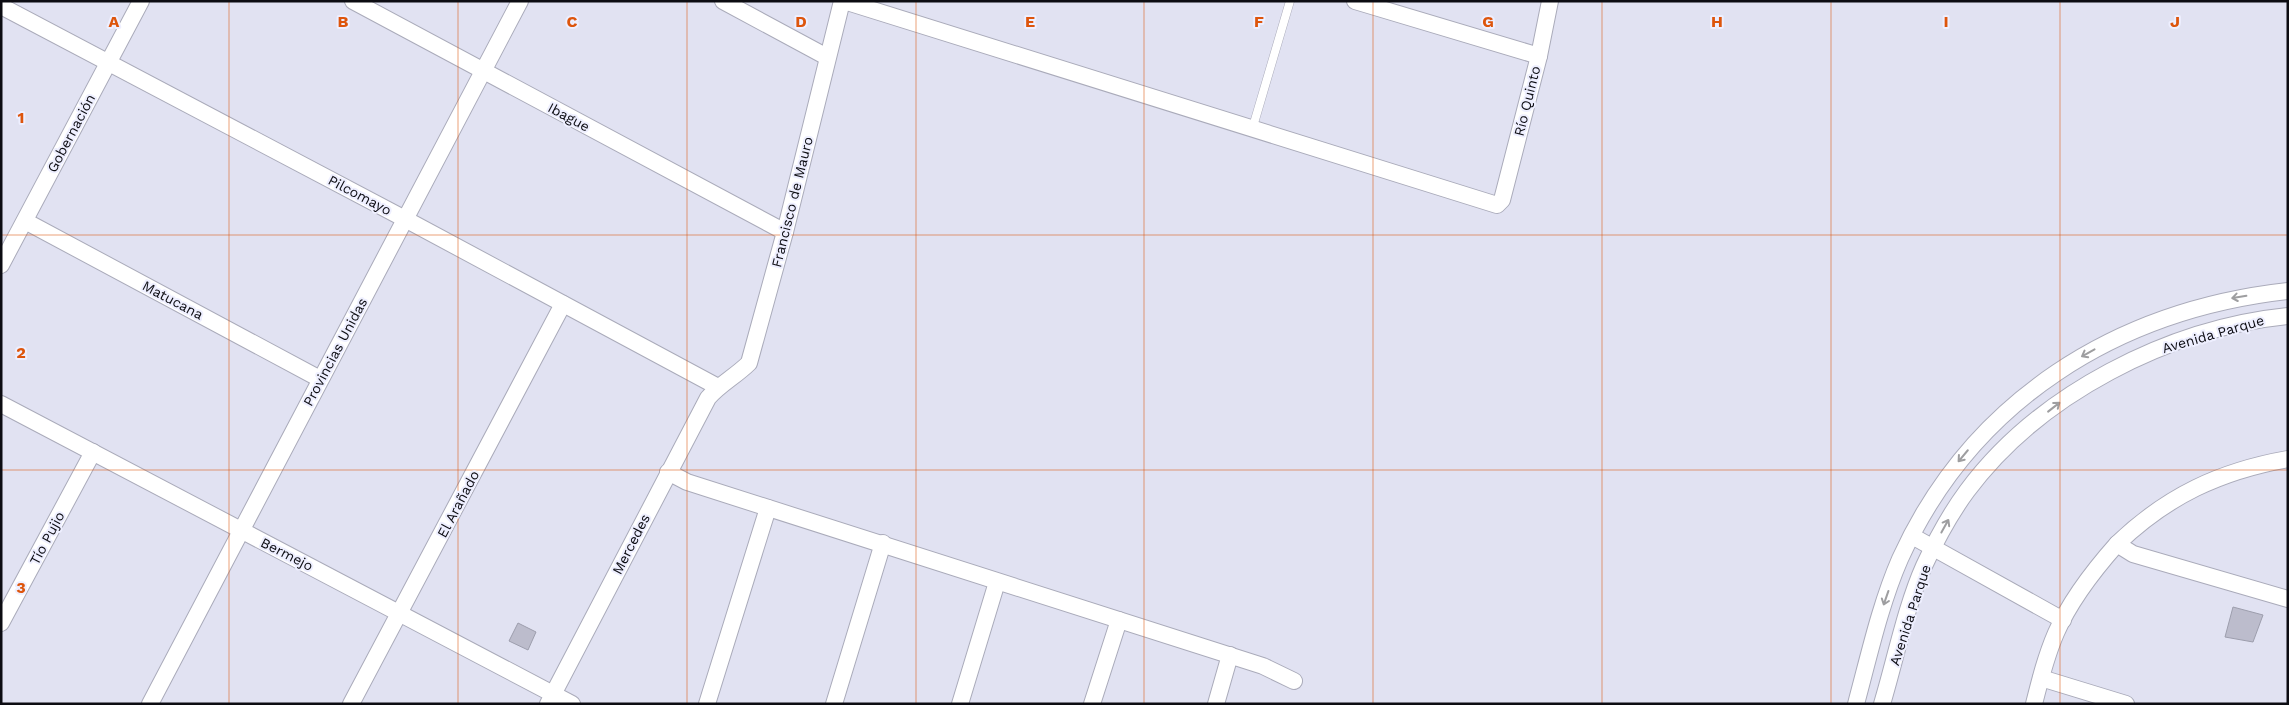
<svg xmlns="http://www.w3.org/2000/svg" width="2289" height="705" font-family="'Work Sans',sans-serif">
<rect width="100%" height="100%" fill="#e1e2f2"/>
<g fill="#bcbccc" stroke="#9d9ead">
<polygon points="2233,607 2263,615 2253,642 2225,637"/>
<polygon points="518,623 536,632 528,650 509,641"/>
</g>
<g fill="none" stroke-linecap="round" stroke-linejoin="round">
<g stroke="#aaabba" stroke-width="9">
<polyline id="lane" points="1252,130 1290,1"/>
</g>
<g stroke="#aaabba" stroke-width="18">
<g id="street">
<polyline points="353,1 785,232"/>
<polyline points="723,1 827,57"/>
<polyline points="844,1 1497,205 1502,200 1539,56 1550,1"/>
<polyline points="1355,1 1539,56"/>
<polyline points="1,6 405,219 718,387"/>
<polyline points="25,221 320,379"/>
<polyline points="1,265 141,1"/>
<polyline points="1,404 572,704"/>
<polyline points="668,472 687,482 1263,666 1294,681"/>
<polyline points="1912,536 2063,620"/>
<path d="M2117 544C2167 496 2220 471 2288 459"/>
<polyline points="1,623 93,452"/>
<polyline points="2041,678 2126,704"/>
<polyline points="150,704 520,1"/>
<polyline points="351,704 563,304"/>
<path d="M548 704 708 398C720 384 736 376 749 363L785 232 842 1"/>
<polyline points="707,704 768,508"/>
<polyline points="834,704 883,543"/>
<polyline points="960,704 997,582"/>
<polyline points="1092,704 1119,620"/>
<polyline points="1216,704 1230,655"/>
<path d="M1856 704C1869 656 1880 605 1900 559 1972 400 2117 310 2288 291"/>
<path d="M1882 704C1895 661 1906 606 1924 566 1936 540 1950 514 1967 491 2039 394 2169 328 2288 316"/>
<path d="M2034 704C2040 680 2046 656 2056 633 2070 601 2093 571 2117 544L2133 554 2288 599"/>
</g>
</g>
<use href="#lane" stroke="#fff" stroke-width="8"/>
<use href="#street" stroke="#fff" stroke-width="16"/>
</g>
<defs><path id="oneway-shaft" d="M-6 0H5M1.5-3L5.5 0L1.5 3" fill="none" stroke-width="1.6" stroke-linecap="round" stroke-linejoin="round" transform="scale(1.25)"/></defs>
<g stroke="#9e9ea0">
<use href="#oneway-shaft" transform="translate(2239 297) rotate(171)"/>
<use href="#oneway-shaft" transform="translate(2088 353) rotate(151)"/>
<use href="#oneway-shaft" transform="translate(2054 407) rotate(-38)"/>
<use href="#oneway-shaft" transform="translate(1963 456) rotate(130)"/>
<use href="#oneway-shaft" transform="translate(1945 526) rotate(-61)"/>
<use href="#oneway-shaft" transform="translate(1886 598) rotate(109)"/>
</g>
<path fill="none" stroke="#dd550c" stroke-width="1" stroke-opacity="0.55" d="M229 1V704M458 1V704M687 1V704M916 1V704M1144 1V704M1373 1V704M1602 1V704M1831 1V704M2060 1V704M1 235H2288M1 470H2288"/>
<g text-anchor="middle" stroke-width="4" stroke-linejoin="round" paint-order="stroke">
<g font-size="14" fill="#0c0c12" stroke="#eeefff">
<text transform="translate(1527 101) rotate(-76)" y="5">Río Quinto</text>
<text transform="translate(569 117) rotate(28)" y="5">Ibague</text>
<text transform="translate(71 133) rotate(-62)" y="5">Gobernación</text>
<text transform="translate(360 195) rotate(28)" y="5">Pilcomayo</text>
<text transform="translate(792 202) rotate(-76)" y="5">Francisco de Mauro</text>
<text transform="translate(173 300) rotate(28)" y="5">Matucana</text>
<text transform="translate(2213 334) rotate(-16)" y="5">Avenida Parque</text>
<text transform="translate(335 352) rotate(-62)" y="5">Provincias Unidas</text>
<text transform="translate(458 504) rotate(-62)" y="5">El Arañado</text>
<text transform="translate(47 538) rotate(-62)" y="5">Tío Pujio</text>
<text transform="translate(631 544) rotate(-63)" y="5">Mercedes</text>
<text transform="translate(287 554) rotate(27)" y="5">Bermejo</text>
<text transform="translate(1910 615) rotate(-72)" y="5">Avenida Parque</text>
</g>
</g>
<g font-size="16" text-anchor="middle" font-weight="bold" fill="#dd550c" stroke="#eeefff" stroke-width="4" stroke-linejoin="round" paint-order="stroke">
<text x="114" y="27">A</text>
<text x="343" y="27">B</text>
<text x="572" y="27">C</text>
<text x="801" y="27">D</text>
<text x="1030" y="27">E</text>
<text x="1259" y="27">F</text>
<text x="1488" y="27">G</text>
<text x="1717" y="27">H</text>
<text x="1946" y="27">I</text>
<text x="2175" y="27">J</text>
<text x="21" y="123">1</text>
<text x="21" y="358">2</text>
<text x="21" y="593">3</text>
</g>
<rect width="2289" height="705" fill="none" stroke="#0c0c12" stroke-width="5"/>
</svg>
